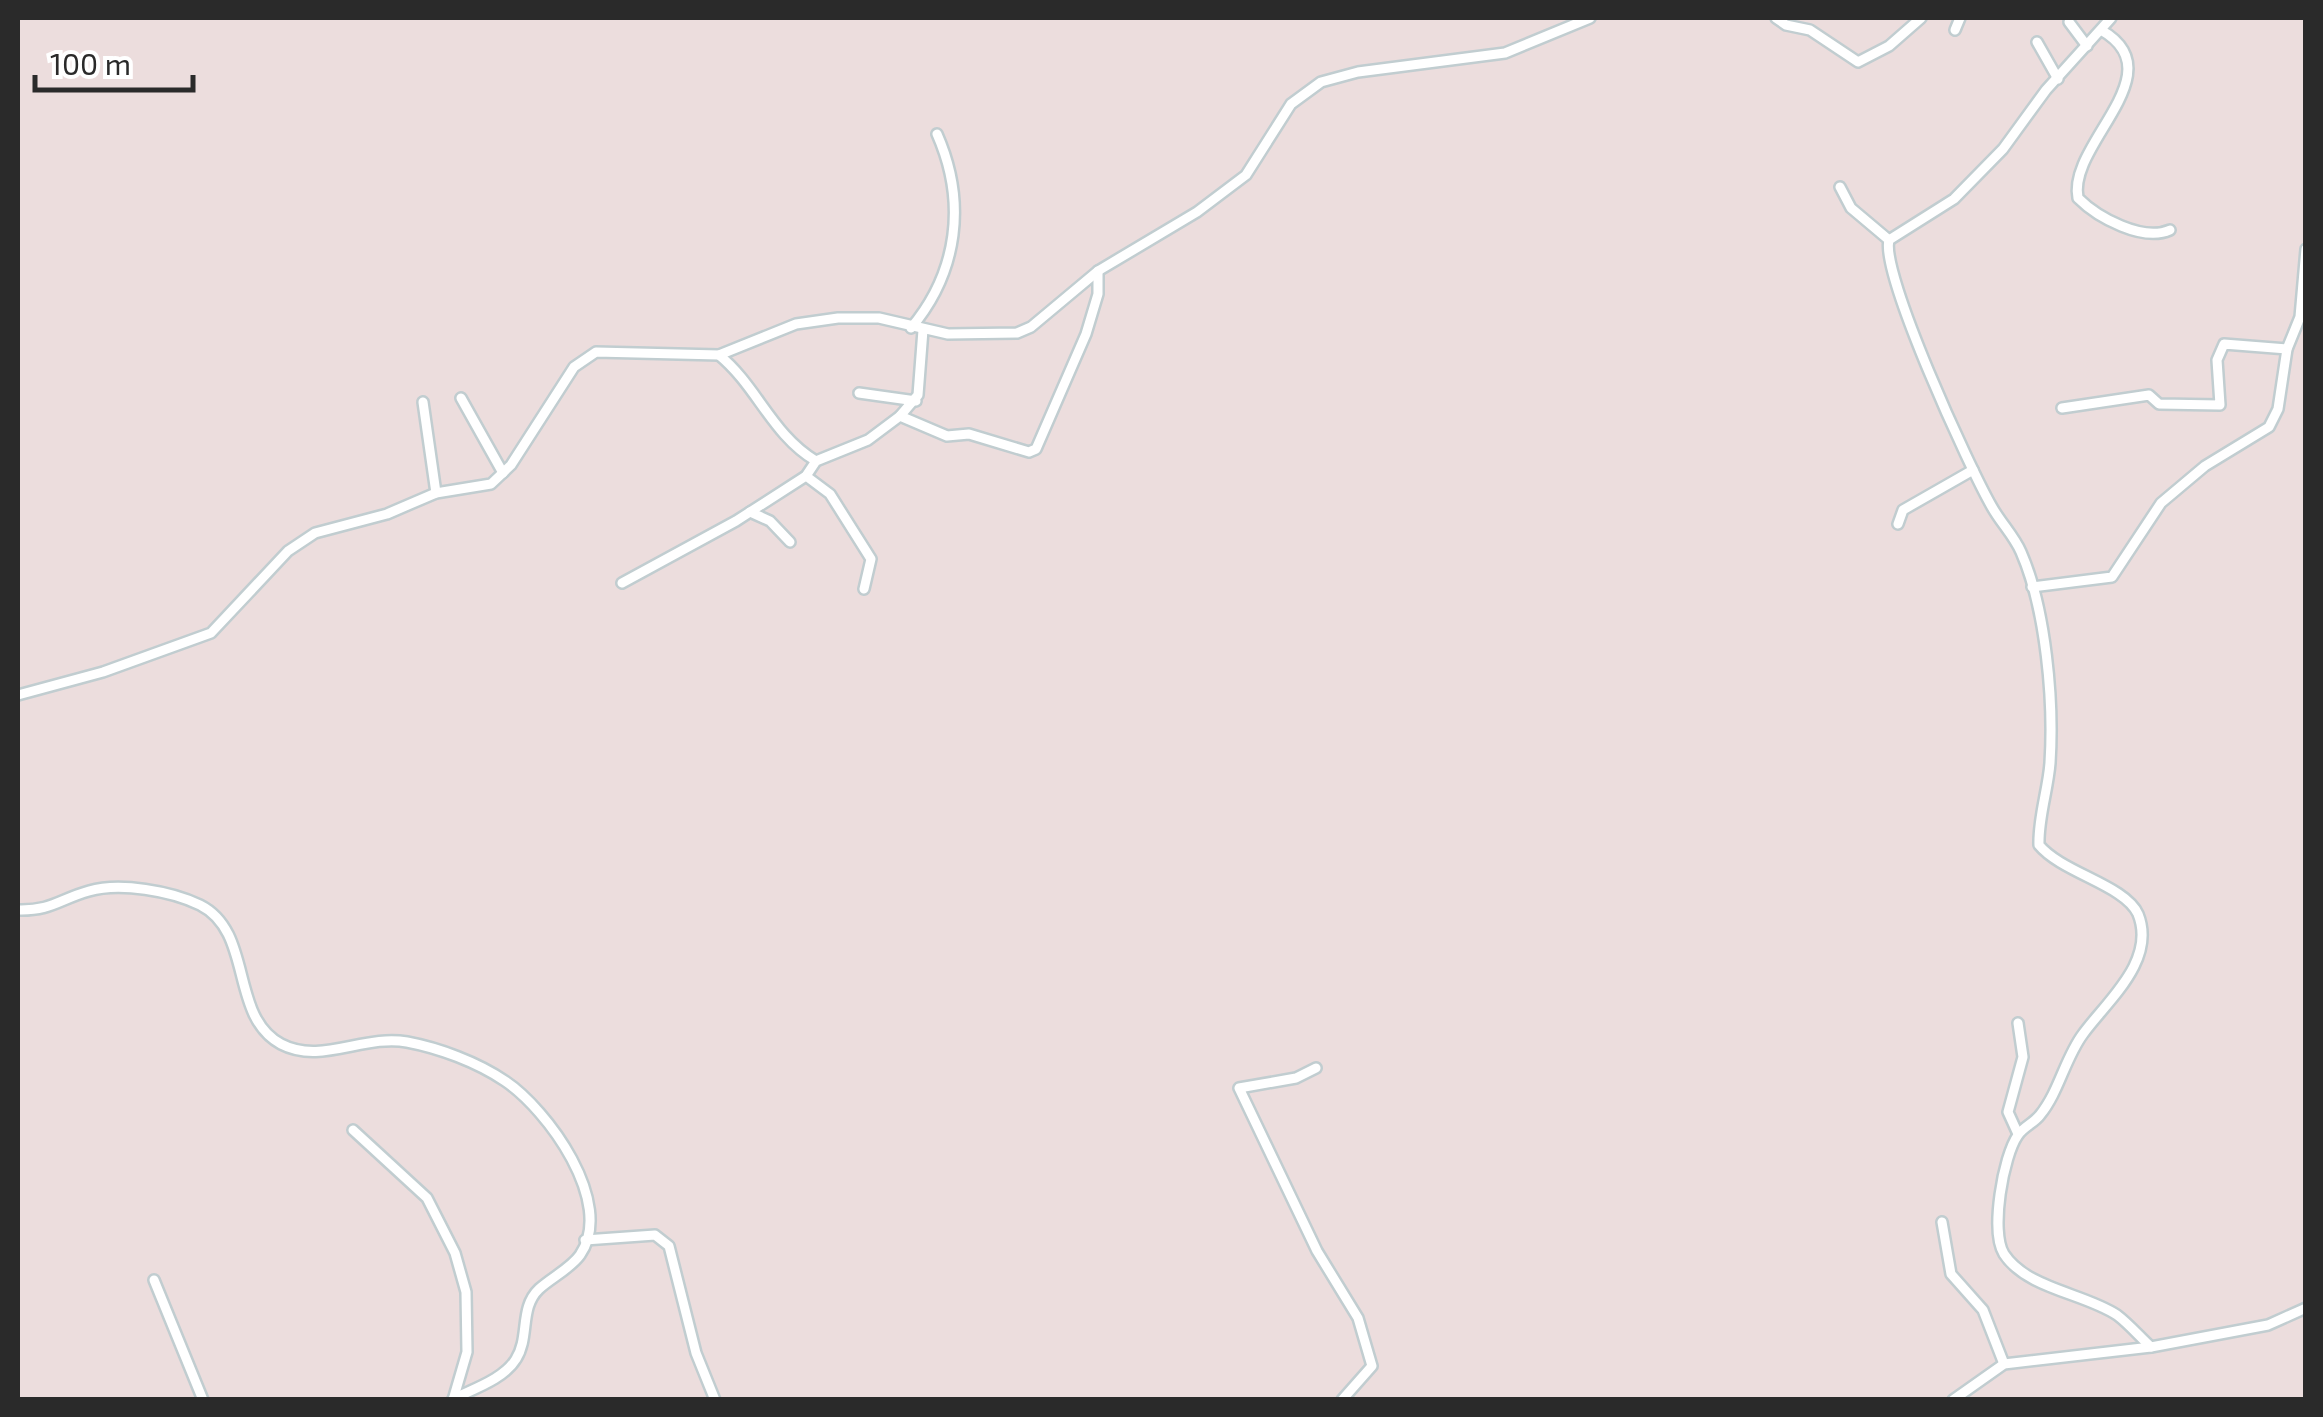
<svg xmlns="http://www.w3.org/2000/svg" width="2323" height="1417" font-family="'Exo 2',sans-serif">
<rect width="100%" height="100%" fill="#ecdddd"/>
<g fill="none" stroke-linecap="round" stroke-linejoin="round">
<g stroke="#c1cdd0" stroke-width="14">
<g id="street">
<polyline points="1776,18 1786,25 1810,30 1858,62 1889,46 1921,18"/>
<polyline points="2069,22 2087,46"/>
<polyline points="1955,30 1960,18"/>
<path d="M2101 30C2177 73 2067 144 2078 198 2098 218 2143 242 2170 230"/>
<polyline points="2037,42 2058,79"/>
<path d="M1840 187 1851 208 1889 240C1880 273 1970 469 1992 507 2001 523 2014 536 2021 552 2046 609 2054 701 2050 763 2048 790 2038 818 2039 845 2062 873 2125 885 2138 914 2157 961 2106 1002 2083 1034 2065 1058 2059 1092 2040 1115 2034 1123 2023 1127 2018 1135 2003 1156 1990 1232 2004 1254 2027 1289 2084 1293 2117 1315 2129 1324 2140 1337 2151 1347L2268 1325 2306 1308"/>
<polyline points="1889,240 1954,199 2003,149 2046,90 2111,18"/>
<path d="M911 328C958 272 967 202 937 134"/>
<path d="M719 355C757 386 772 435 816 461"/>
<polyline points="859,393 916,401"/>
<polyline points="461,398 503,473"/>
<polyline points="423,402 436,493"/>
<polyline points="2062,408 2149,395 2159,404 2220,405 2217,360 2224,344 2287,349"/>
<polyline points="900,416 947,436 969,434 1029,452 1036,449 1086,334 1098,294 1098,271"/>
<polyline points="806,476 830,494 871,559 864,589"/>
<polyline points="750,512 770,521 790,542"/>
<polyline points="1898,524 1903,510 1973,470"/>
<polyline points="622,583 736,521 806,476 816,461 868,440 900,416 918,395 923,330"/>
<polyline points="2032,587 2112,577 2161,503 2205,466 2269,427 2278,409 2287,349 2300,317 2306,249"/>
<polyline points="18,695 103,672 211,633 288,551 315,533 387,514 436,493 491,484 511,465 574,367 596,352 719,355 796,324 838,318 879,318 948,334 1017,333 1031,327 1098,271 1197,212 1246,175 1291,104 1321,82 1358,72 1505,53 1590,18"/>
<path d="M18 910C51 911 60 899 89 891 120 882 171 891 200 905 254 932 229 1016 281 1044 321 1065 364 1034 407 1042 439 1048 477 1062 505 1081 547 1109 616 1203 580 1255 571 1268 551 1278 539 1289 519 1308 530 1337 516 1359 504 1379 473 1389 453 1399"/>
<polyline points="2018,1023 2023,1057 2008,1112 2018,1134"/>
<polyline points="1316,1068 1296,1078 1239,1088 1317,1251 1358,1318 1372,1366 1342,1400"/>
<polyline points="353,1130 427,1198 455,1253 466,1292 467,1352 453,1400"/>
<polyline points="1942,1222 1951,1274 1983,1310 2004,1364"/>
<polyline points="585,1240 655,1235 669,1246 696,1353 715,1400"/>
<polyline points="154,1280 203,1400"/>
<polyline points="1953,1400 2004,1364 2151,1347"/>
</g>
</g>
<use href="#street" stroke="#fff" stroke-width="9"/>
</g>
<rect width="2323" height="1417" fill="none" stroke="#2a2a2a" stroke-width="40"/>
<path d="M35 75v15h158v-15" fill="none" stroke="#2a2a2a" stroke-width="5"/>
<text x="50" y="75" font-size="30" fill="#2a2a2a" stroke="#ffffff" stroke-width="8" paint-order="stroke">100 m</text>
</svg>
